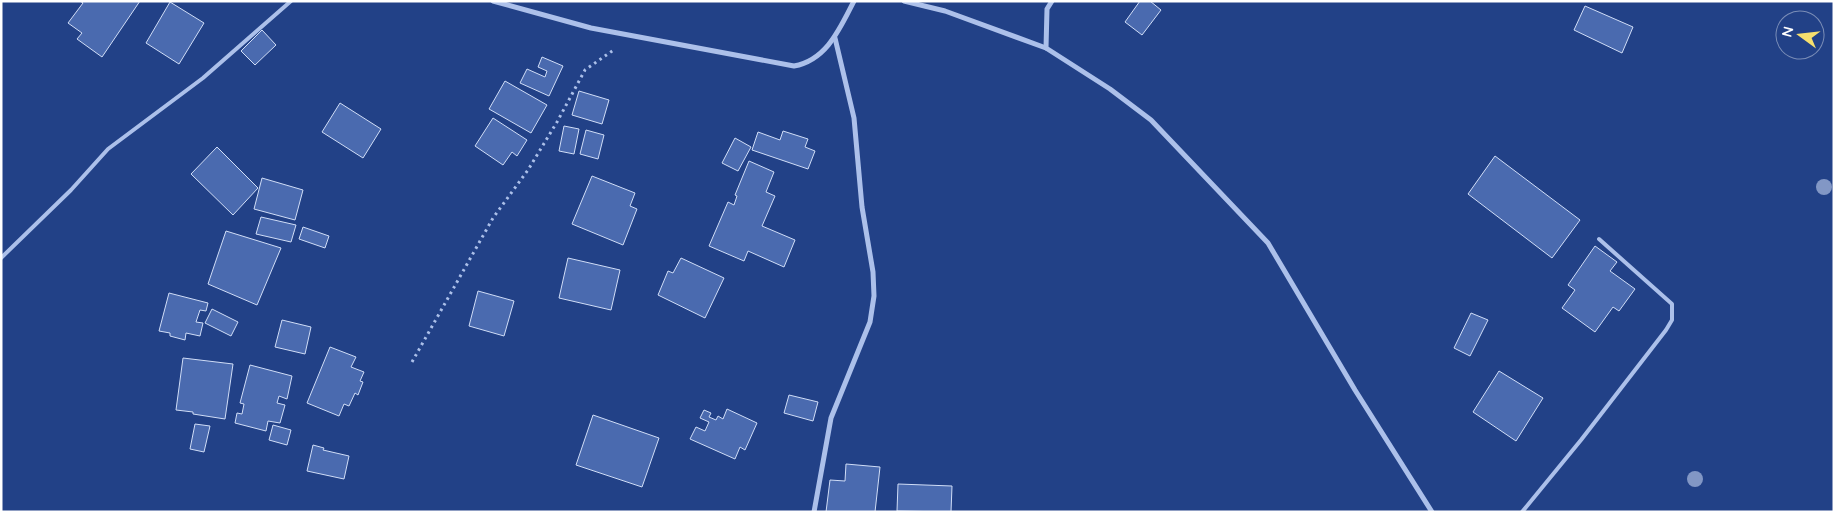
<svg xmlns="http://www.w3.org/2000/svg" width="1835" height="513" font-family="Quicksand,sans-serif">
<rect width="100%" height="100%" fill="#224187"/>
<g fill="#4a6aaf" stroke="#d0ddf7">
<polygon points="80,1 140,1 102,57 77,39 82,33 68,23 83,3"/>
<polygon points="1140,1 1150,1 1161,10 1142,35 1125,22"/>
<polygon points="170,2 204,23 179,64 146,43"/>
<polygon points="1585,6 1633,27 1622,53 1574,30"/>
<polygon points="262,30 276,45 255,65 241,51"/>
<polygon points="542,57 563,66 549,96 520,83 527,69 545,77 547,71 538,67"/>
<polygon points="505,81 547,105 531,133 489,109"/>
<polygon points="579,91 609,100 602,124 572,115"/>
<polygon points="340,103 381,129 363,158 322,132"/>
<polygon points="493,118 527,140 517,156 512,152 503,165 475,146"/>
<polygon points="564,126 579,129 574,154 559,151"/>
<polygon points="586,130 604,135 598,159 580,154"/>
<polygon points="783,131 808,139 805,147 815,151 808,169 752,150 758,132 780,140"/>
<polygon points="735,138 751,147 738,171 722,163"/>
<polygon points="217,147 258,188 233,215 191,174"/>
<polygon points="1495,156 1580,220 1552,258 1468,194"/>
<polygon points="749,161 774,172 766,192 775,196 762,226 795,240 784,267 748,251 744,261 709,246 728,202 734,205 737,196 735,195"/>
<polygon points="592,176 635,193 630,206 637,209 623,245 572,224"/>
<polygon points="262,178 303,190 295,220 254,209"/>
<polygon points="261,217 296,225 291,242 256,234"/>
<polygon points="303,227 329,236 325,248 299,239"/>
<polygon points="226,231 281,248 257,305 208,284"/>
<polygon points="1595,246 1617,262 1610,271 1635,289 1619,311 1613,307 1595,332 1562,308 1575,290 1568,285"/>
<polygon points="568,258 620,270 611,310 559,298"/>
<polygon points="681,258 724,278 705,318 658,295 668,271 673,273"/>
<polygon points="478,291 514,301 504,336 469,326"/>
<polygon points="169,293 208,303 206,311 200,310 196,322 203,323 200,336 186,333 185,340 170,336 170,333 159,331"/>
<polygon points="212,309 238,322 231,336 205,323"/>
<polygon points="1471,313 1488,320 1470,356 1454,348"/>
<polygon points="282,320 311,327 305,354 275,347"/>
<polygon points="330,347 356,357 351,367 364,372 360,381 363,382 358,395 355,393 349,406 344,404 339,416 307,403"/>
<polygon points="183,358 233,364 225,419 193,414 193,412 176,410"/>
<polygon points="250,365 292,376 287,399 279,396 277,403 285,405 280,423 268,421 266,431 235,423 237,413 242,414 244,404 240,403"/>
<polygon points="1499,371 1543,398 1516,441 1473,412"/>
<polygon points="789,395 818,402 813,421 784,413"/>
<polygon points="727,409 757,423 745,450 740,447 735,459 690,439 696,427 705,431 709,422 700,418 704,410 711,413 709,417 716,420 718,416 723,419"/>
<polygon points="593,415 659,438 642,487 576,465"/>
<polygon points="195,424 210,426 204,452 190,449"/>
<polygon points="273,425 291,430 287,445 269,440"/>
<polygon points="313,445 324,448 323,450 349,456 344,479 307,471"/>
<polygon points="846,464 880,467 875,512 826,512 830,480 845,481"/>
<polygon points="898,484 952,486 951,512 897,511"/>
</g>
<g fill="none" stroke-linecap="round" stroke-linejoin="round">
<polyline stroke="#acc0ea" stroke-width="3" stroke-dasharray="2.5 4" stroke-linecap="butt" points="412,362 493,218 528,170 557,122 585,70 615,49"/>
<g stroke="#acc0ea" stroke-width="4">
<polyline points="1,258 71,190 108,149 203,78 291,1"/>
<polyline points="1522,512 1581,440 1666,330 1672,320 1672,304 1599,239"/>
</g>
<g stroke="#acc0ea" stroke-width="5">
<path d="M493 1 591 28 794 66C827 60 840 28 854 1"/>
<polyline points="904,1 945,11 1046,48"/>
<polyline points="1052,1 1047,9 1046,48 1110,89 1151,120 1268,243 1355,390 1432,512"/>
<polyline points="814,512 831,418 870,322 874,296 873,272 862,207 854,118 835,38"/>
</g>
</g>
<g fill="#8297c5">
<circle cx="1824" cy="187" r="8"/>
<circle cx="1695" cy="479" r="8"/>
</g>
<rect width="1835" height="513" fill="none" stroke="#ffffff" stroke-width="5"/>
<g transform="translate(1800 35) rotate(285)"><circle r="24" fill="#224187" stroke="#7a8db7"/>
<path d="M0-4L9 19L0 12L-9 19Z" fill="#f6df6e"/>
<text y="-8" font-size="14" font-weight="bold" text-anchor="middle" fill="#ffffff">N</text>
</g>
</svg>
